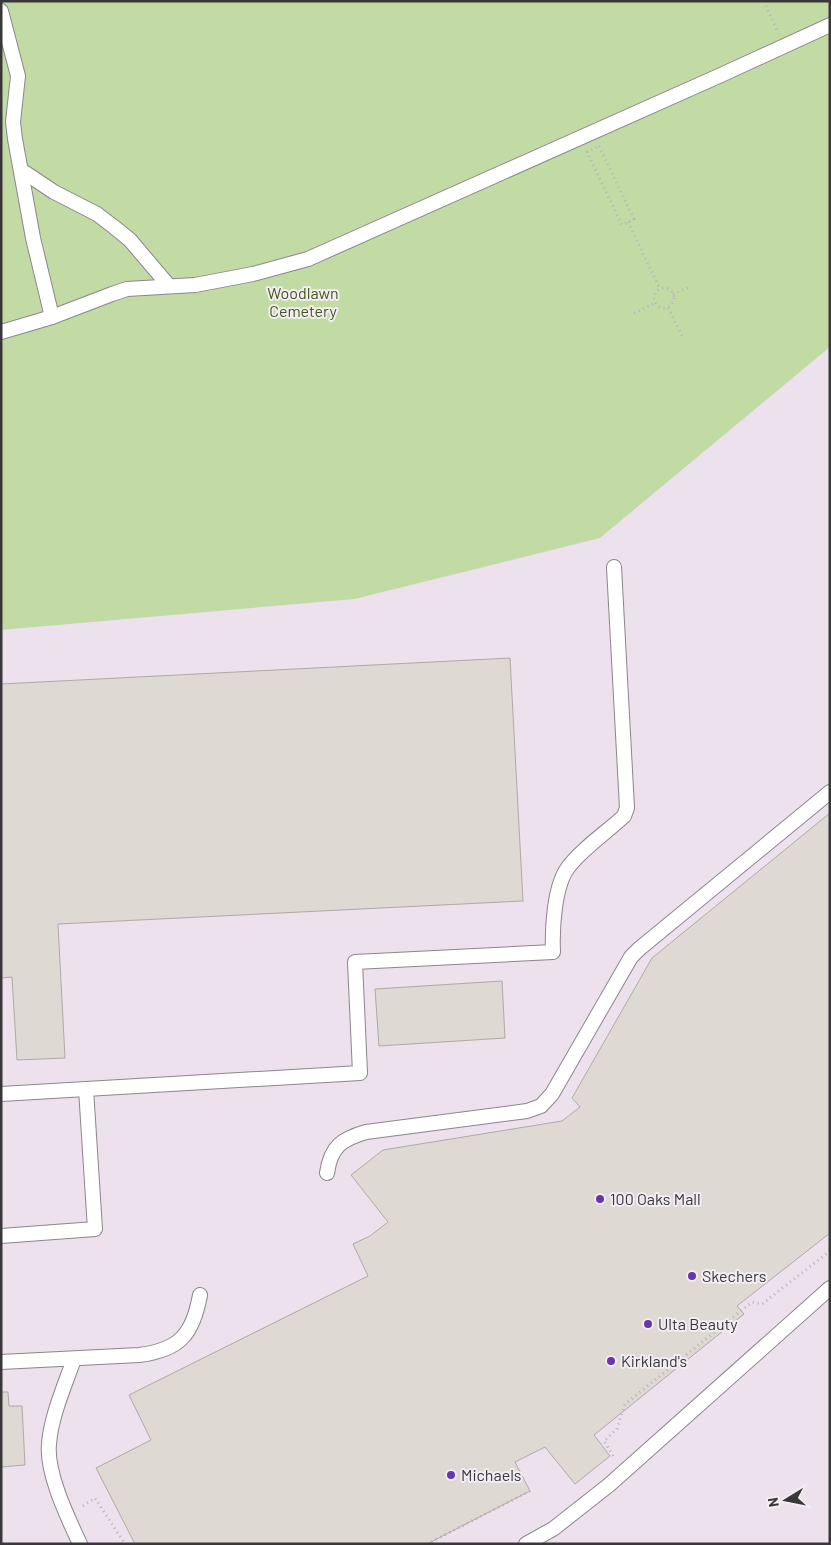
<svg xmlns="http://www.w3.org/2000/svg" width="831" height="1545" font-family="Barlow,sans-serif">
<rect width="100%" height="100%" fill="#f2edf3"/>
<polygon fill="#ece1ed" points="830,347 830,1544 1,1544 1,630 355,599 600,538"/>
<polygon fill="#c2dba5" points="1,1 830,1 830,347 600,538 355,599 1,630"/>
<g fill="#ded9d3" stroke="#afaaa5">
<polygon points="510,658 523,901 58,924 65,1058 17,1060 12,977 1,978 1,684"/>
<polygon points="830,813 830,1233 737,1306 744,1314 594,1435 610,1456 575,1484 545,1447 515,1462 530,1491 427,1544 135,1544 96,1468 151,1440 129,1395 368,1276 353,1244 370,1236 388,1222 351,1175 383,1150 562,1121 580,1107 572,1098 652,958"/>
<polygon points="502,981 505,1038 379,1046 375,989"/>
<polygon points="1,1392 8,1392 9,1406 22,1406 25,1465 1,1467"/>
</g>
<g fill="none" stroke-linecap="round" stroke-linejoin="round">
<g stroke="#8b868b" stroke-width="16">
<g id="lane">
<polyline points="1,11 18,76 13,122 15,139 33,238 52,317"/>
<polyline points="21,170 54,192 97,214 114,227 130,240 169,286"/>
<polyline points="1,332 52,317 112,294 127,289 195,285 253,274 308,259 721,75 830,25"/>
<path d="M1 1094 360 1073 355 962 553 952C552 930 554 888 567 869 579 851 607 832 624 816L627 808 614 567"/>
<path d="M327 1173C331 1146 342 1139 366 1132L527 1111 541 1106 552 1094 631 957 639 949 830 792"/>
<polyline points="1,1236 95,1229 86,1089"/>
<path d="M74 1359C65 1385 51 1416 49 1444 46 1473 68 1518 80 1544"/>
<path d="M1 1362 139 1355C180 1350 193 1334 200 1295"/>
<polyline points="526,1544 553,1529 609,1485 830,1288"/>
</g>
</g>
<g stroke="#b6b2b7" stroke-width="3" stroke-dasharray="1 4" stroke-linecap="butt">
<polyline points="764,1 777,30"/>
<polygon points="599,146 634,219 622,225 587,152"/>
<polyline points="628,222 660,289"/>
<circle cx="664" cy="298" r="10"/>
<polyline points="673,294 690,287"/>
<polyline points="668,308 684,339"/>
<polyline points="634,313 655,303"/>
<polyline points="613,1456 604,1441 617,1429 625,1404 752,1302 762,1304 830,1251"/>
<polyline points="83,1506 95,1498 125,1544"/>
<polyline points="427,1544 530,1491"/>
</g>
<use href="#lane" stroke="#fff" stroke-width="14"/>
</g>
<g fill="#6735ad" stroke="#f2edf3" stroke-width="2">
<circle cx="600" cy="1199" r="5"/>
<circle cx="692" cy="1276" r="5"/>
<circle cx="648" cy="1324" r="5"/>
<circle cx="611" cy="1361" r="5"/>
<circle cx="451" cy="1475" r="5"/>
</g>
<g text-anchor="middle" stroke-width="4" stroke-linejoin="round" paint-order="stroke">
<g font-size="16" fill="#3f5719" stroke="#f2edf3">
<text x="303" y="299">Woodlawn<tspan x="303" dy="18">Cemetery</tspan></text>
</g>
<g font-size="16" fill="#393739" stroke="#f2edf3" text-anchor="start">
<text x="610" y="1205">100 Oaks Mall</text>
<text x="702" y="1282">Skechers</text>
<text x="658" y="1330">Ulta Beauty</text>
<text x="621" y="1367">Kirkland's</text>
<text x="461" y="1481">Michaels</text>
</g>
</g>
<rect width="831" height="1545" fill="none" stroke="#393739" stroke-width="5"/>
<g transform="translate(786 1500) rotate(260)" stroke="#f2edf3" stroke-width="4" paint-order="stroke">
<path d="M0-4L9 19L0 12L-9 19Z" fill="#393739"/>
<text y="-8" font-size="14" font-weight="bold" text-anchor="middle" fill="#393739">N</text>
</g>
</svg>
